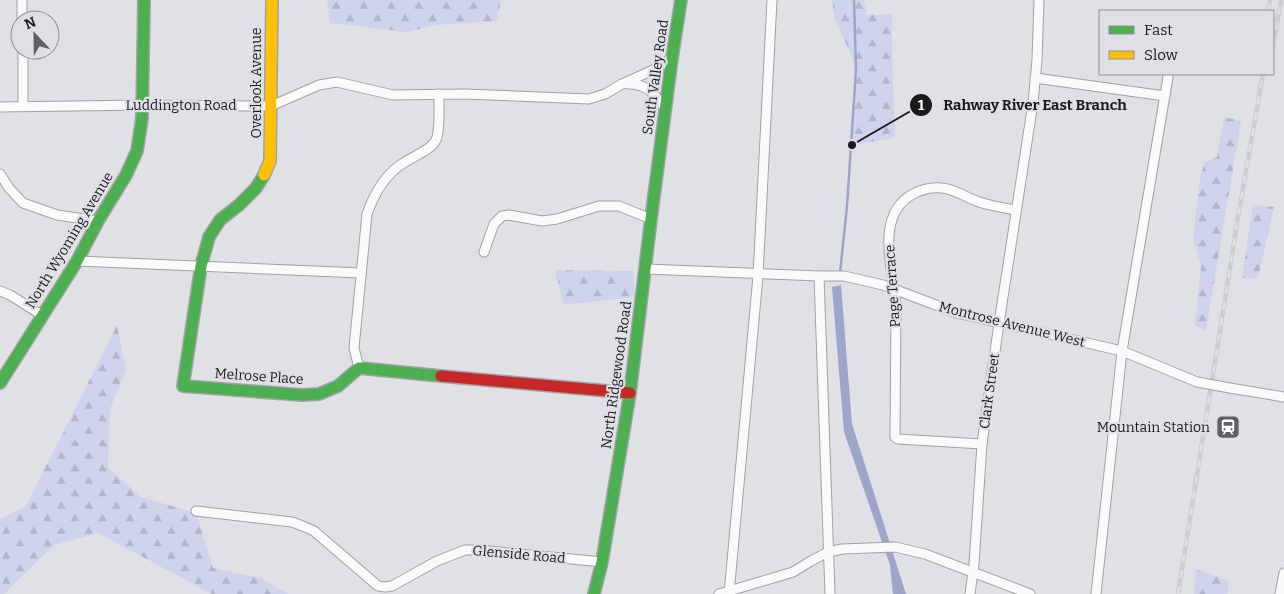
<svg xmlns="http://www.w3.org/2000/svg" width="1284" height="594" font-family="Bitter,serif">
<defs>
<pattern id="forest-firs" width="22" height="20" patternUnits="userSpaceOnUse" patternTransform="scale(1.25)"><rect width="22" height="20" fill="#cfd4ec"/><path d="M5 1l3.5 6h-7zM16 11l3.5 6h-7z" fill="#b1b5ca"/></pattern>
</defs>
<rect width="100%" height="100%" fill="#e0e1e5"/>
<g fill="url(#forest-firs)">
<polygon points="327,0 501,0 497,21 436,25 407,32 330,23"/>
<polygon points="832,0 864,0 867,15 892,14 892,53 895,138 852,145 856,69 852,56 835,20"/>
<polygon points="1224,117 1241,121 1206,331 1195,325 1201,267 1193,239 1200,177 1205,162 1217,157"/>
<polygon points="1253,204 1274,207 1258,278 1242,278"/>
<polygon points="555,270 633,271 635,297 564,305"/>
<polygon points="117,325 126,371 110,409 108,467 141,497 196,513 213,568 261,578 288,594 212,594 98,533 54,545 4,594 0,594 0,519 26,506"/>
<polygon points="1196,569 1229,581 1227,594 1194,594"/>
</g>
<polygon fill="#9ea4ca" points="841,285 852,424 906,594 893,594 890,565 844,432 832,287"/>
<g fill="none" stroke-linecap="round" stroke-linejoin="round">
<polyline stroke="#9ea4ca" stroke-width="2.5" points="840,273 847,206 856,69 854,0"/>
<g stroke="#a2a2a5" stroke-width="11">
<g id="street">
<polyline points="22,0 22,20"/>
<polyline points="23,50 23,106"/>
<polyline points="1035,78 1165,96"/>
<path d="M627 84C647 83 654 94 665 108"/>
<polyline points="0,107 143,105 271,106 319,85 337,82 393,95 464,94 589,99 605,94 622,84 653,70 672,58"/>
<polyline points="0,174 9,188 23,203 57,215 98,221"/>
<polyline points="484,252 494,224 502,216 509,215 542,221 557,219 599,206 619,206 651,219"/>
<polyline points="77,261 361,273"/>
<polyline points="646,269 819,276 844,276 883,285 957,313 1122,351 1197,382"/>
<polyline points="819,276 830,594"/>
<polyline points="0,291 10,295 42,315"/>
<path d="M359 368 354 348 367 214C374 194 386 173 405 162 414 156 431 150 436 140 440 133 439 104 439 94"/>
<polyline points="1230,388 1284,397"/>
<path d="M982 444 898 439 895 437 896 304C893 270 874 215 913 194 922 189 932 187 942 188 955 189 967 198 979 202 991 206 1004 208 1016 210"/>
<polyline points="196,511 292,522 305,527 314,531 378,586 385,587 392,586 437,561 465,550 479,550 602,562"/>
<polyline points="719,594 793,572 811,561 828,552 842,549 895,547 925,554 1030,594"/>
<polyline points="729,594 758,276 772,0"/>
<polyline points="970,594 974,564 982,444 999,323 1033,103 1037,60 1039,0"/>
<polyline points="1096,594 1122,351 1168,77"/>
<polyline points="1280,594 1284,573"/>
</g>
</g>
<g stroke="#a2a2a5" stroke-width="14">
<g id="fast">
<polyline points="264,175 256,188 239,205 220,220 209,237 201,266 183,386 302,395 319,394 338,386 359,368 441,376"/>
<polyline points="0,383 77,261 98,221 126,175 137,151 142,118 144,0"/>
<polyline points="594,594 602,562 630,393 651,219 672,58 681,0"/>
</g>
</g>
<g stroke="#a2a2a5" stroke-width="14">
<polyline id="slow" points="264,175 270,161 272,0"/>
</g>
<g stroke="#a2a2a5" stroke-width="14">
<polyline id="jam" points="441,376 630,393"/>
</g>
<use href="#street" stroke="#fafafb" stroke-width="9"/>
<use href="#fast" stroke="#4caf50" stroke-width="11"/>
<use href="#slow" stroke="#ffc107" stroke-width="11"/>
<use href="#jam" stroke="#c62828" stroke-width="11"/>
<g stroke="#cccdcd" stroke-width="4.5">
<g id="rail">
<polyline points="1268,11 1270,0"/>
<polyline points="1273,46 1281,0"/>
<polyline points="1178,594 1239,211 1263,74"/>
</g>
</g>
<use href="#rail" stroke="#dfe0e6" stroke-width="2.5" stroke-dasharray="8" stroke-linecap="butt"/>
<g stroke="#a2a2a5" stroke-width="11" stroke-linecap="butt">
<polyline id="street-bridge" points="1197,382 1230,388"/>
</g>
<use href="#street-bridge" stroke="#fafafb" stroke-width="9"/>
</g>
<defs>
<g id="station-square" transform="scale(1.25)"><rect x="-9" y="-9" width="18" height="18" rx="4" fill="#5f6063" stroke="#dfe0e6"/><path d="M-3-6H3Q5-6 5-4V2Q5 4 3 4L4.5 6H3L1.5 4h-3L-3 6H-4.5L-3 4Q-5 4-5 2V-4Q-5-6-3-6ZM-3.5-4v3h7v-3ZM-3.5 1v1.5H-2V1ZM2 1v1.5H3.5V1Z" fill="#fff"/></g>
</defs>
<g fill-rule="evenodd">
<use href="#station-square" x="1228" y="427"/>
</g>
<g text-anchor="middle" stroke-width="4.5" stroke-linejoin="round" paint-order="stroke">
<g font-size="14" fill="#1a1b1d" stroke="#dfe0e6">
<text transform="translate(655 77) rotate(-82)" y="5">South Valley Road</text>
<text transform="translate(256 83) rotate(-90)" y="5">Overlook Avenue</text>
<text x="181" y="110">Luddington Road</text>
<text transform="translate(69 240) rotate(-59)" y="5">North Wyoming Avenue</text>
<text transform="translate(892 286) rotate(-94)" y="5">Page Terrace</text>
<text transform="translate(1012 324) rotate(14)" y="5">Montrose Avenue West</text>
<text transform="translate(616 375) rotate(-82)" y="5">North Ridgewood Road</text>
<text transform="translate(259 376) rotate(4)" y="5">Melrose Place</text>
<text transform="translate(989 391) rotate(-82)" y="5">Clark Street</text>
<text transform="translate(519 554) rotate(5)" y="5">Glenside Road</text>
</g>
<g font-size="14" fill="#1a1b1d" stroke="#dfe0e6" text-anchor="end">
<text x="1210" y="432">Mountain Station</text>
</g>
</g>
<path fill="none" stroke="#1a1b1d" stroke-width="2" d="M852 145L921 105"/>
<g fill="#1a1b1d" stroke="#dfe0e6" stroke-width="2">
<circle cx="852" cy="145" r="5"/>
<circle cx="921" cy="105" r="12"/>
</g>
<g font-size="15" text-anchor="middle" font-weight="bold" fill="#fff">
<text x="921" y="110">1</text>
</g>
<g font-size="15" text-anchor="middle" font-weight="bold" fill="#1a1b1d" stroke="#dfe0e6" stroke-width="4.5" stroke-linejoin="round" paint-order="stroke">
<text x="1035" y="110">Rahway River East Branch</text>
</g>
<rect x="1099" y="10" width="175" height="65" fill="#dfe0e6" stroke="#909196"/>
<rect x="1109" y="26" width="25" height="8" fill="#4caf50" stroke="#909196"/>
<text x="1144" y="35" font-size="15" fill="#1a1b1d">Fast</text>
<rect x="1109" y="51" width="25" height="8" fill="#ffc107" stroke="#909196"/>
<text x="1144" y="60" font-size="15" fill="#1a1b1d">Slow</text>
<g transform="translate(35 35) rotate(338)"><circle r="24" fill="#dfe0e6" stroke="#909196"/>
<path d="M0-4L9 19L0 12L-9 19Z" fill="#5f6063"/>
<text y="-8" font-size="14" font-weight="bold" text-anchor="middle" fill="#1a1b1d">N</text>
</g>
</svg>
